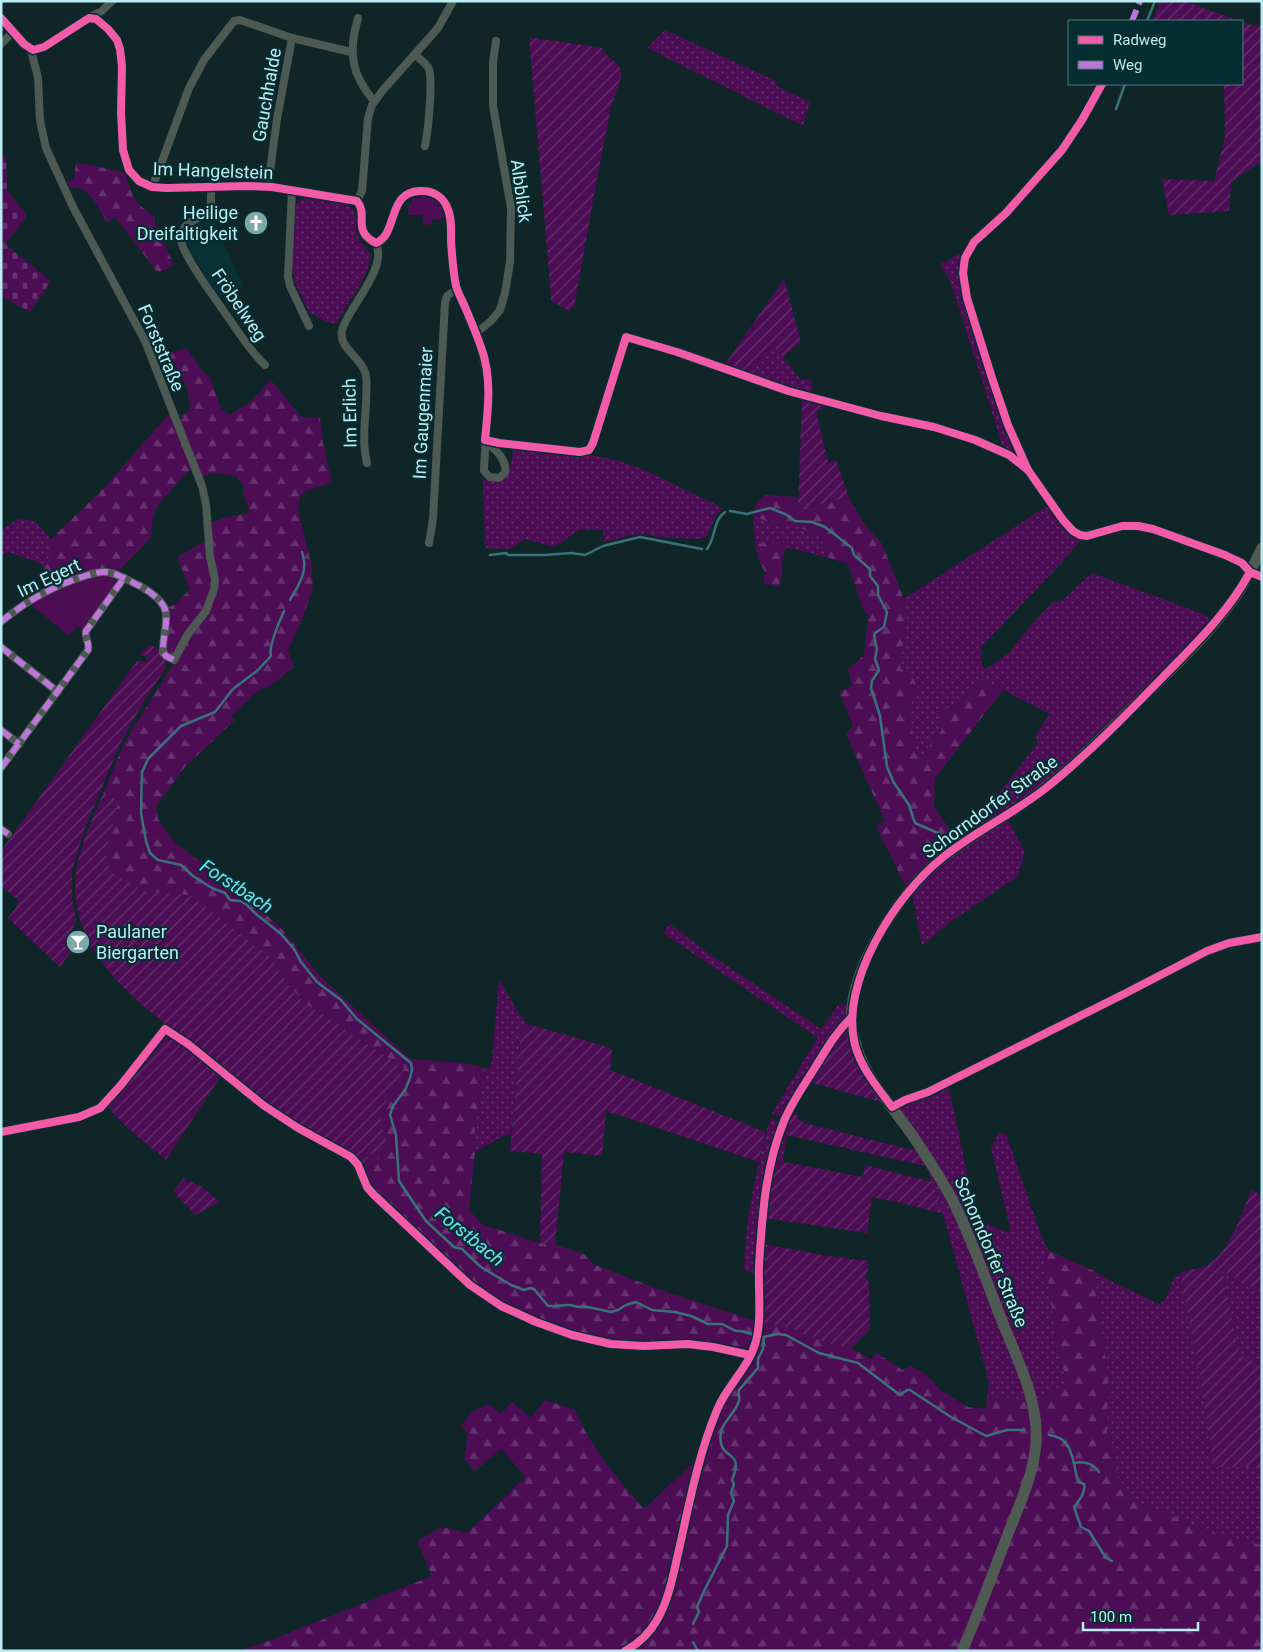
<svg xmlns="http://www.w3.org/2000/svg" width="1263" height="1652" font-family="Roboto,sans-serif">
<defs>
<pattern id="grass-dots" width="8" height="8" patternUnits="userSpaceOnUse" patternTransform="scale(1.25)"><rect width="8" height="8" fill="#4d0d55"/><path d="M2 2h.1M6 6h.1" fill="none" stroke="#65316e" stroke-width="1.8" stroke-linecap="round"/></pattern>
<pattern id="forest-firs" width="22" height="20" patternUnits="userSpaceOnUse" patternTransform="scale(1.25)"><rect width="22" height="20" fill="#4d0d55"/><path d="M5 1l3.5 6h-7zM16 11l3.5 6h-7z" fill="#65316e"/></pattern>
<pattern id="cemetery-stones" width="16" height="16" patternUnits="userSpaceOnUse" patternTransform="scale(1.25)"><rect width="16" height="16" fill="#4d0d55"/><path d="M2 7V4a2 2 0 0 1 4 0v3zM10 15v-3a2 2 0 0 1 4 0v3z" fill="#65316e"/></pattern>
<pattern id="garden-furrows" width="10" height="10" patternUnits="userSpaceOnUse" patternTransform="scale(1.25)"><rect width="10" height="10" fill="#4d0d55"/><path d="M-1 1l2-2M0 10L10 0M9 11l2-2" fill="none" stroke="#65316e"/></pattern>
</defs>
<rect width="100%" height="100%" fill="#102527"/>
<polygon fill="#073135" points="211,218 244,286 219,298 191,252 186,239 192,227"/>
<g fill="url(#grass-dots)">
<polygon points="665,30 776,81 776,84 780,88 810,102 803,126 647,48"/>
<path d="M306 198 347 205C361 211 354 226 358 237 361 244 367 248 370 254 370 280 346 301 337 324L327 322 309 312 295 283 292 266 296 205 301 199Z"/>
<polygon points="965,250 966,252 961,269 966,297 997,398 1023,463 1004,450 957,302 948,276 940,265"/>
<polygon points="772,343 801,380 811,379 812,390 810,393 798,392 750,376"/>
<path d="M514 447 587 454 619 461 642 469 723 508 716 515 707 536 700 539 658 537 645 534 631 535 604 542 603 530H579L554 547 525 539 510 549 485 548 483 480 485 479 496 482C512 477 511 461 514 447Z"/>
<polygon points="1050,504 1069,529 1083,538 1055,570 981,647 982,666 986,669 1009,653 1031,625 1052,603 1063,600 1092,573 1203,614 1212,620 1199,634 1054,776 958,842 951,830 999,793 1037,744 1036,734 1050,714 1003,690 982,676 957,705 941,710 942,729 920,758 918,758 908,712 917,688 900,668 907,614 904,599"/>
<polygon points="753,515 772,524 789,523 821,537 829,558 786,547 782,541 755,544"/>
<polygon points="20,518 36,522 51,539 52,556 42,564 8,552 1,557 2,529"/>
<polygon points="1008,820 1025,852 1017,877 949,923 922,946 912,894 931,873 950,857"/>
<polygon points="670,924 711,955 821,1029 839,1004 849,1005 845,1018 820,1055 782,1118 772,1114 808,1053 818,1038 663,933"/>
<polygon points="499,979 518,1012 527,1024 521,1033 511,1135 505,1135 475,1152 474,1137 485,1068 489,1069 492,1059"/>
<polygon points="948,1084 977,1219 1001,1230 1011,1232 991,1147 999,1133 1006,1134 1042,1238 1049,1251 1045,1258 1057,1347 1067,1383 1046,1396 1035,1399 979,1253 899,1109 901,1106"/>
<path d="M771 1118C774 1119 778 1121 779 1125 780 1132 772 1151 770 1159 761 1196 758 1235 757 1274L744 1270C745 1235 750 1201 758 1166 762 1150 765 1134 771 1118Z"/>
<polygon points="782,1134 787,1135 783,1161 774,1160"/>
<polygon points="926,1166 952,1208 1019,1372 1029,1403 1014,1399 987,1397 989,1382 943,1214"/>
<polygon points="1222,1269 1262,1293 1262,1367 1239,1353"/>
<path d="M1094 1271 1111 1281 1159 1304C1170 1299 1169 1280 1180 1273L1198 1366 1214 1466 1262 1467V1545L1213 1533 1138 1502 1118 1486 1116 1461 1107 1433 1108 1378Z"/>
</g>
<g fill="url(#forest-firs)">
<path d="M76 163 92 165 125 173C133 197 132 201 155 217L154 221 174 265 158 273 115 217 107 222C98 208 89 184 70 188L67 182 74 178Z"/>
<path d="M186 348 203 372 210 377 221 409 230 415 250 402 271 380 301 417 320 418 323 443 332 482 304 492 300 496 298 510 311 563 313 587 303 617 288 650 294 667 270 686 259 690 231 716 235 720 185 767 156 806 158 819 174 842 233 886 280 927 321 977 410 1059 464 1063 485 1068 474 1137 475 1152 469 1210 483 1225 540 1243 555 1244 585 1255 593 1264 624 1276 663 1291 756 1321 753 1341 748 1349 741 1351C723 1347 704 1342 685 1342 662 1342 640 1346 617 1343 570 1338 511 1314 473 1286 440 1261 410 1226 379 1198 365 1182 361 1174 368 1153L378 1159 387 1142 379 1115 404 1068 348 1032 336 1022 305 1004 280 974 273 959 190 896 147 892 109 872 106 852 119 800 103 794 122 748 135 725 178 657 168 654 166 651V608L174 605 190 589 177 557 206 541 210 523 227 517 250 513 243 493 244 486 236 476 213 473 202 477 194 470 187 472 158 505 153 517 151 538 116 573 53 586 42 564 52 555 51 539 103 489 170 413 176 423 183 418 181 415 190 411 188 390 169 353Z"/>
<polygon points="766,495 799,497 798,510 849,497 864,524 881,542 904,599 907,614 900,668 913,678 918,688 908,712 918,758 920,758 942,730 940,710 958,705 982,676 1003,690 935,778 934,806 958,842 907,889 876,826 885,821 846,734 853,726 839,692 852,686 848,669 864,655 868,616 863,609 848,564 829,558 821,537 789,523 772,524 753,515 757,502"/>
<polygon points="782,541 786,547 781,563 783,570 779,587 763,583 765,572 759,560 755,544"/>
<polygon points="1049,1251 1094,1271 1108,1378 1107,1433 1116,1461 1118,1486 1138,1502 1213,1533 1262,1545 1262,1651 965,1651 1032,1479 1035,1399 1046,1396 1067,1382 1057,1347 1045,1258"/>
<path d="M760 1322 791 1329 830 1344 851 1348 871 1359 877 1353 902 1370 911 1366 926 1374 940 1390 968 1407 986 1409 987 1397 1014 1399 1029 1403 1032 1443 1024 1481 958 1651H237L266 1642 432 1576 417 1541 442 1527 467 1533 526 1477 501 1449 475 1471 464 1459 468 1433 461 1427 470 1413 488 1404 501 1414 512 1402 531 1418 545 1400 575 1410C591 1448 617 1478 644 1509L695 1461 701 1462C706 1445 711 1424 720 1408 737 1374 758 1364 760 1322Z"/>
</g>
<polygon fill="url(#cemetery-stones)" points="1,154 6,157 7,190 27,216 5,244 51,281 30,312 1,296"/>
<g fill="#4d0d55">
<path d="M420 197C434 196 443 205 445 218L432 220V225L423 224V215H408L409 205H412V199Z"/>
<polygon points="97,575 112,576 116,581 115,588 82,630 77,626 69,636 30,604 61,587"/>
</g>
<g fill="url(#garden-furrows)">
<polygon points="1160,1 1184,1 1239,21 1152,21"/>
<polygon points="1242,22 1258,27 1262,25 1262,161 1231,182 1229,211 1169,215 1162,179 1214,181 1225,137 1224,84 1242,84"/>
<path d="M529 37 602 48C606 58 618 61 621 71 623 78 613 99 611 107 597 173 587 240 574 306L569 311 551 301V295Z"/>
<polygon points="784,279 801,342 783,357 772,344 750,376 723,367"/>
<polygon points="802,397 822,401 824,409 816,411 828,462 836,460 849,497 798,510"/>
<polygon points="149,644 161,651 166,661 166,668 145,699 120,744 85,828 72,870 72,898 76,920 70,935 77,943 60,967 8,918 16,907 19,900 1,886 1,851 137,661 146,662 147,656 140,655"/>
<path d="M103 794 119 800 106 852 110 872 147 892 190 895 273 959 280 974 305 1004 336 1022 348 1032 404 1068 379 1115 387 1142 378 1160 368 1153 364 1164C338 1143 307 1132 280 1114 252 1096 228 1073 202 1053 148 1009 74 963 75 884 76 853 91 822 103 794Z"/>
<polygon points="527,1024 608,1047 612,1050 610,1070 765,1132 759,1162 619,1115 606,1112 602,1156 564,1152 555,1244 540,1243 542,1154 510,1151 521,1033"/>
<polygon points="845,1030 849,1034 881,1102 809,1082 839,1034"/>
<path d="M166 1036 177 1038 222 1074 166 1160C153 1148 114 1120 108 1105L159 1041Z"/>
<polygon points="793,1108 799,1119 804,1123 912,1150 918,1149 926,1166 782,1134"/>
<polygon points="774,1160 863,1177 865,1165 932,1182 943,1214 898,1202 872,1197 867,1233 765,1218"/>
<polygon points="184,1178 188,1182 190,1181 204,1188 220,1202 195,1215 173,1191"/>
<path d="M1252 1189 1262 1197V1293L1222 1270 1239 1353 1262 1367V1467H1214L1198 1366 1180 1273C1188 1269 1200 1269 1206 1266 1229 1255 1242 1212 1252 1189Z"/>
<polygon points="763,1244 823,1255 868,1261 868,1270 865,1277 869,1283 870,1329 851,1348 830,1344 791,1329 760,1322"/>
</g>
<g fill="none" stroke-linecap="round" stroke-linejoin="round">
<g stroke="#39737a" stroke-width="2.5">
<polyline points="1147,21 1155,1"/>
<polyline points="1116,109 1125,84"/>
<polyline points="730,511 747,514 770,508 785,514 795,521 812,522 825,527 852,548 854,555 870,569 870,576 878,586 878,595 887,612 884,627 875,633 874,636 877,649 875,659 879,670 872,681 871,688 880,716 887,767 894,783 909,805 915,823 940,834"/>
<path d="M707 549C716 537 713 520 725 512"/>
<polyline points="490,555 506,553 508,555 544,555 572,553 585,555 603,546 640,537 702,549"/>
<path d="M290 600C299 585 309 570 302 552"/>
<path d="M284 611C280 620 268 647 271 656L258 670 233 689 215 712 181 726 148 759 142 772 141 813 146 841 150 853 158 860 181 865 193 876 212 888 225 893 230 900 240 901 246 904 256 914 281 934 294 949 301 962 317 982 341 1000 357 1019 411 1063 412 1070 410 1078 405 1090 393 1106 390 1115 396 1135 399 1181 426 1221 454 1247 462 1249 481 1267 511 1285 524 1290 530 1288 534 1289 548 1306C555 1306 560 1306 566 1305 573 1304 577 1309 583 1306L611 1312 618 1310 626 1305 636 1302 652 1310 675 1312 691 1316 708 1324H722L736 1331H742L760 1337H764L777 1334 786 1335 819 1353 858 1363 900 1395 907 1390H910L951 1417 986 1436 1007 1430H1024"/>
<path d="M1049 1435C1072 1437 1073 1460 1077 1478L1079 1482 1084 1484C1086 1493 1079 1500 1074 1507L1081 1527 1089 1531 1106 1558 1112 1561"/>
<path d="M1074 1463C1084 1461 1093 1463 1099 1472"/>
<path d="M693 1624 699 1612 697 1607 704 1591 727 1546 728 1515 734 1501 731 1493 734 1484 732 1480C744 1450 724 1460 721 1443 717 1424 733 1418 739 1401 740 1398 738 1394 739 1390L758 1368V1359L763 1349 764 1338"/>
<polyline points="693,1642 698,1651"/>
</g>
<g stroke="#4d5953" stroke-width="8">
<path d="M91 17C130 30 121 72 121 103 120 117 121 131 123 145 124 158 127 173 139 181 152 190 169 188 184 188 211 187 239 185 267 186 297 188 328 196 357 201"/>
<polyline points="1,18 24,44 31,50"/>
<path d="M358 18C348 52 351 74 374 101"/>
<polyline points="1,44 13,32"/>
<polyline points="31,50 38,50 44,47 85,19 102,11 112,1"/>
<path d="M415 55C420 59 426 63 429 69 433 82 428 132 425 146"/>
<polyline points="268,186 277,119 292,38"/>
<polyline points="152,187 157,175 189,88 204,60 234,21 240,20 292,38 351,52"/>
<path d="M211 187V208C204 220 187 218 182 232 180 237 181 242 183 247 193 270 211 292 225 313 238 331 249 350 265 365"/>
<polyline points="292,190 288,277 290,286 309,326"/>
<polyline points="357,201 362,191 368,118 372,105 383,90 438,28 453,1"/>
<path d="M357 201C369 216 351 230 376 243"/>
<path d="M376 243C398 235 387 194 420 191 431 190 443 196 448 207 452 217 451 230 451 241 452 254 453 266 455 279 457 291 462 300 467 311 479 342 489 369 488 403L484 469V471L490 477 499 478 505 473C508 459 494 449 485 440"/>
<polyline points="476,333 491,321 500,310 505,293 510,262 511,208 493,106 493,62 496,41"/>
<path d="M367 463C362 443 365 423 366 402 366 392 368 381 365 372 360 356 338 348 342 330 349 306 388 269 376 243"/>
<polyline points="429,543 433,519 445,303 447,296 457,289"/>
<polyline points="1250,572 1262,577"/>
<path d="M1 622C26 601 55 585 85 576 91 574 98 572 104 572 116 572 129 581 140 586 149 591 161 599 165 609 169 623 162 638 163 652L166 656 174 660 188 634 206 611 214 589 215 579 210 557 206 504 202 486 145 341 73 207 46 148 40 121 38 78 31 50"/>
<polyline points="1,647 58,692"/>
<polyline points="1,730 19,744"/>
<path d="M1 768 88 650C90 643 84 637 86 631L124 578"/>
<polyline points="1,829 8,834"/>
<polyline points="892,1107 905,1100 928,1092 1126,993 1207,951 1229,943 1262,937"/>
</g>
<path stroke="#4f5b52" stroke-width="11" d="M962 1651C978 1614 992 1576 1006 1539 1018 1508 1033 1477 1036 1444 1039 1399 1016 1357 1000 1316 985 1277 971 1237 952 1199 940 1177 927 1157 913 1136 884 1095 843 1055 853 1000 862 951 905 886 945 856 976 831 1013 814 1044 789 1078 763 1107 732 1137 703 1170 670 1206 638 1233 600 1245 584 1253 566 1262 548"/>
<g stroke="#ba77d6" stroke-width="6" stroke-dasharray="12 6" stroke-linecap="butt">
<polyline points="1132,21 1140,1"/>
<path d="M1 622C26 601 55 585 85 576 91 574 98 572 104 572 116 572 129 581 140 586 149 591 161 599 165 609 169 623 162 638 163 652L166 656 174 660"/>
<polyline points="1,647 58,692"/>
<polyline points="1,730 19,744"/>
<path d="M1 768 88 650C90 643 84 637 86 631L124 578"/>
<polyline points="1,829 8,834"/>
</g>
<g stroke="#062d31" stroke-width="11">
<g id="cycleway">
<path d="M1 18 24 44 33 50 44 47 89 18 96 19 108 29 117 40 120 49 122 66 121 112 123 150 129 170 139 181 152 187 166 188 247 186 272 187 357 201C369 216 351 230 376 243 399 234 386 189 423 191 433 191 443 197 447 207 452 217 451 230 451 241 452 256 453 271 456 286 458 293 462 300 465 307 471 321 477 335 482 350 492 379 488 410 485 440L499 443 580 452 589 450 593 443 626 337 677 352 788 391 881 416 934 427 975 440 1009 455 1028 470"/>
<polyline points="1102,84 1082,120 1062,150 1006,213 974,242 965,258 963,273 967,298 992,378 1008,425 1028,470 1063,520 1073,531 1080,535 1087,536 1122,526 1138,526 1153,529 1225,555 1242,563 1250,572 1262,577"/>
<path d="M1250 572C1228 613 1194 645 1161 679 1124 717 1087 755 1046 788 1013 814 974 832 942 858 895 896 839 983 855 1045 861 1068 878 1088 892 1107L905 1100 928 1092 1126 993 1207 951 1229 943 1262 937"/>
<polyline points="1,1132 79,1117 100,1108 121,1085 165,1029 188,1044 263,1105 298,1128 351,1157 358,1165 367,1187 374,1195 470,1285 501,1306 536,1322 572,1335 611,1344 644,1346 688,1344 713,1347 750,1355"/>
<path d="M625 1651C638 1644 649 1634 657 1620 670 1598 674 1570 680 1545 690 1500 699 1453 717 1410 727 1385 749 1368 756 1341 762 1318 758 1290 759 1266 762 1218 765 1167 784 1121 792 1102 805 1084 816 1066 827 1048 837 1031 852 1017"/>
</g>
</g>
<use href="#cycleway" stroke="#f35aa7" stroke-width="8"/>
</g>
<defs>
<g id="church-disc" transform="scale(1.25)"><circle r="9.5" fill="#7ea7ac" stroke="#062d31"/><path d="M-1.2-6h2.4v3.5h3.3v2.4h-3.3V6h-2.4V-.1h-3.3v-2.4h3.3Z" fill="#fff"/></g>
<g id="bar-disc" transform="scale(1.25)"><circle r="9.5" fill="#7ea7ac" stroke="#062d31"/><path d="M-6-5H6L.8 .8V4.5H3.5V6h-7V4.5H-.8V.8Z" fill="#fff"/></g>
</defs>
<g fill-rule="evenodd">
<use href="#church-disc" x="256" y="223"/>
<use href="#bar-disc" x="78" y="942"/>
</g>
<g text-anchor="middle" stroke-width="4.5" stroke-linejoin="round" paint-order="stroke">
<g font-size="18" fill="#baedf3" stroke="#062d31">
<text transform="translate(267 95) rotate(-80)" y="6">Gauchhalde</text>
<text transform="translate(213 171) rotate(2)" y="6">Im Hangelstein</text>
<text transform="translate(521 191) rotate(82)" y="6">Albblick</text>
<text transform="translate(239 305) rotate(56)" y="6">Fröbelweg</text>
<text transform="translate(161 348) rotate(67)" y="6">Forststraße</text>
<text transform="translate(350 413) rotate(-91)" y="6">Im Erlich</text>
<text transform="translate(423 413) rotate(-87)" y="6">Im Gaugenmaier</text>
<text transform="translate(49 578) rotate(-25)" y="6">Im Egert</text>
<text transform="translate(990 807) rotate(-36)" y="6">Schorndorfer Straße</text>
<text transform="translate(991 1252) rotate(67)" y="6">Schorndorfer Straße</text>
</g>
<g font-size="18" fill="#baedf3" stroke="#062d31" text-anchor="end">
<text x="238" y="219">Heilige<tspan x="238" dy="21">Dreifaltigkeit</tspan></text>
<text x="96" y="938" text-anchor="start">Paulaner<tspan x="96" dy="21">Biergarten</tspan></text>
</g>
<g font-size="19" font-style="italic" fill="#64e6f4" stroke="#062d31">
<text transform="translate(237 886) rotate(33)" y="7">Forstbach</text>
<text transform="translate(470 1236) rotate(39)" y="7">Forstbach</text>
</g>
</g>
<rect width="1263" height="1652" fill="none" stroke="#baedf3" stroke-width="5"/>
<rect x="1068" y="20" width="175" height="65" fill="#062d31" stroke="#4e7a7f"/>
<rect x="1078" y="36" width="25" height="8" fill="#f35aa7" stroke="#4e7a7f"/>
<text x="1113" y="45" font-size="15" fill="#baedf3">Radweg</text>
<rect x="1078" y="61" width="25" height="8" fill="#ba77d6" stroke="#4e7a7f"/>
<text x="1113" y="70" font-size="15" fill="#baedf3">Weg</text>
<path d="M1083 1622v8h115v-8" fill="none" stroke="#baedf3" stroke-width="2.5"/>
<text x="1090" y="1622" font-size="15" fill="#baedf3" stroke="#062d31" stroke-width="4" paint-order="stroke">100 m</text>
</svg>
